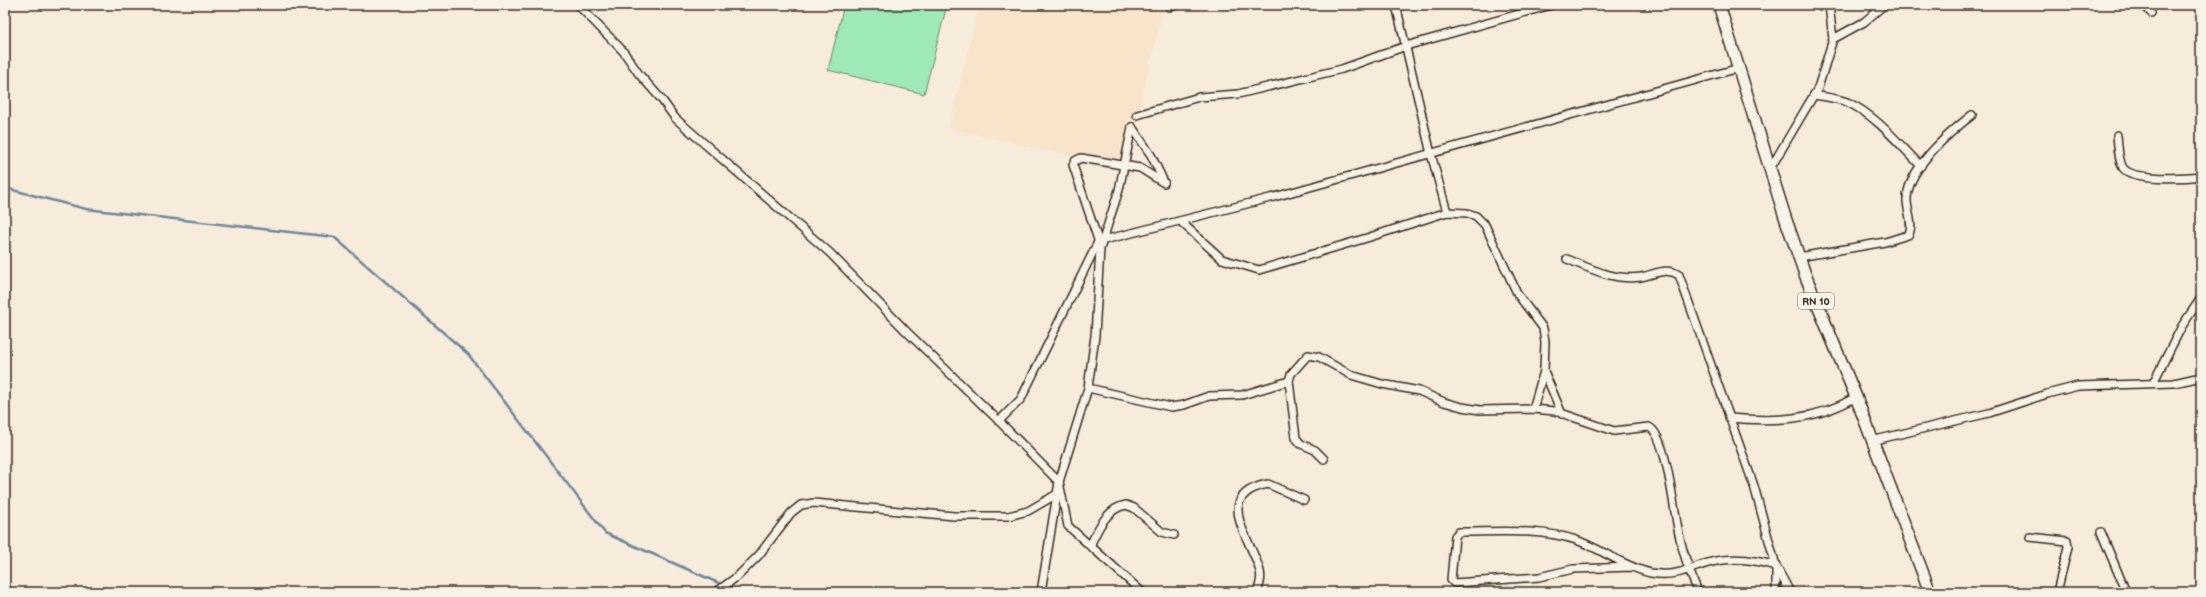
<svg xmlns="http://www.w3.org/2000/svg" width="2206" height="597" font-family="'Balsamiq Sans',sans-serif">
<rect width="100%" height="100%" fill="#f7ecdb"/>
<filter id="ink" filterUnits="userSpaceOnUse"><feTurbulence type="fractalNoise" baseFrequency=".025" numOctaves="2"/><feDisplacementMap in="SourceGraphic" scale="8" xChannelSelector="R" yChannelSelector="G"/><feConvolveMatrix kernelMatrix="1 2 1 2 8 2 1 2 1" color-interpolation-filters="sRGB"/></filter>
<g filter="url(#ink)">
<polygon fill="#f8e3cb" points="979,5 1164,5 1125,169 949,128"/>
<polygon fill="#9fe9b8" stroke="#6d8a6b" points="844,5 947,5 924,94 828,70"/>
<g fill="none" stroke-linecap="round" stroke-linejoin="round">
<polyline stroke="#70869b" stroke-width="2.5" points="5,188 86,209 334,237 468,354 605,533 739,592"/>
<g stroke="#3b2a1e" stroke-width="10">
<g id="minor">
<polyline points="578,5 623,51 639,74 662,100 675,118 830,253 907,332 999,421 1059,482 1068,526 1142,592"/>
<polyline points="1396,5 1431,154 1447,212"/>
<polyline points="2144,5 2151,13"/>
<polyline points="1169,7 1177,5"/>
<polyline points="1833,39 1864,22 1884,5"/>
<path d="M1814 95C1825 97 1836 98 1847 102 1876 115 1899 144 1921 166"/>
<polyline points="1137,115 1199,97 1238,94 1342,69 1406,46 1551,5"/>
<polyline points="1132,127 1151,155 1164,182"/>
<path d="M2117 135C2118 144 2118 160 2123 168 2133 181 2186 178 2201 176"/>
<polyline points="1770,169 1818,88 1833,39 1829,5"/>
<polyline points="1180,221 1222,259 1259,270 1370,237 1447,212 1467,213 1476,216 1485,225 1518,295 1543,328 1545,342 1544,371 1562,414"/>
<polyline points="1104,240 1274,197 1739,68"/>
<polyline points="1100,246 1073,165 1075,161 1081,158 1140,168 1164,183"/>
<path d="M1799 257 1885 242 1908 235C1915 226 1906 209 1907 198 1909 167 1949 133 1972 115"/>
<path d="M1567 259C1591 269 1615 281 1641 277 1656 274 1666 267 1679 275L1754 486 1776 566 1790 592"/>
<polyline points="2153,383 2182,326 2201,298"/>
<polyline points="1088,388 1171,407 1184,405 1209,396 1242,395 1289,381"/>
<polyline points="1533,409 1544,371"/>
<path d="M1729 418C1773 422 1816 421 1856 397"/>
<polyline points="999,421 1021,399 1098,242"/>
<polyline points="1871,441 1989,413 2047,394 2078,386 2174,383 2201,377"/>
<path d="M1324 459 1315 450 1301 444 1296 438 1289 381 1291 374 1308 355 1319 357 1351 375 1382 384 1419 391 1444 402 1462 407 1480 410 1533 409 1555 411 1614 431 1649 427C1667 435 1674 514 1679 534 1683 554 1690 573 1698 592"/>
<polyline points="2101,532 2126,592"/>
<polyline points="2030,537 2067,541 2068,547 2057,592"/>
<path d="M1090 546C1097 530 1107 508 1126 505L1134 508 1162 532 1174 535"/>
<path d="M1632 567 1573 569 1539 577 1454 583 1451 580 1455 536 1459 532C1496 532 1540 528 1576 540 1602 549 1624 567 1651 573 1679 578 1692 566 1716 561 1737 557 1755 560 1776 566"/>
<polyline points="1776,568 1776,592"/>
<polyline points="716,592 738,576 759,555 791,513 801,505 814,503 954,516 1008,516 1028,511 1057,494 1059,482 1088,388 1095,336 1100,249 1119,190 1132,127"/>
<polyline points="1041,592 1057,494"/>
<path d="M1257 592C1260 585 1262 575 1259 568 1250 537 1212 495 1268 484L1304 500"/>
</g>
</g>
<g stroke="#3b2a1e" stroke-width="14">
<polyline id="primary" points="1719,5 1785,217 1806,277 1856,397 1930,592"/>
</g>
<use href="#minor" stroke="#f7f3e8" stroke-width="7"/>
<use href="#primary" stroke="#f7f3e8" stroke-width="11"/>
</g>
</g>
<g text-anchor="middle" stroke-width="4" stroke-linejoin="round" paint-order="stroke">
<rect fill="#f7f3e8" stroke="#73665b" stroke-width="1" x="1798" y="293" width="36" height="16" rx="3"/>
<g font-size="10" font-weight="bold" fill="#3b2a1e">
<text x="1816" y="305">RN 10</text>
</g>
</g>
<rect width="2206" height="597" fill="none" stroke="#f7f3e8" stroke-width="20"/>
<rect x="10" y="10" width="2186" height="577" fill="none" stroke="#3b2a1e" stroke-width="1.5" filter="url(#ink)"/>
</svg>
